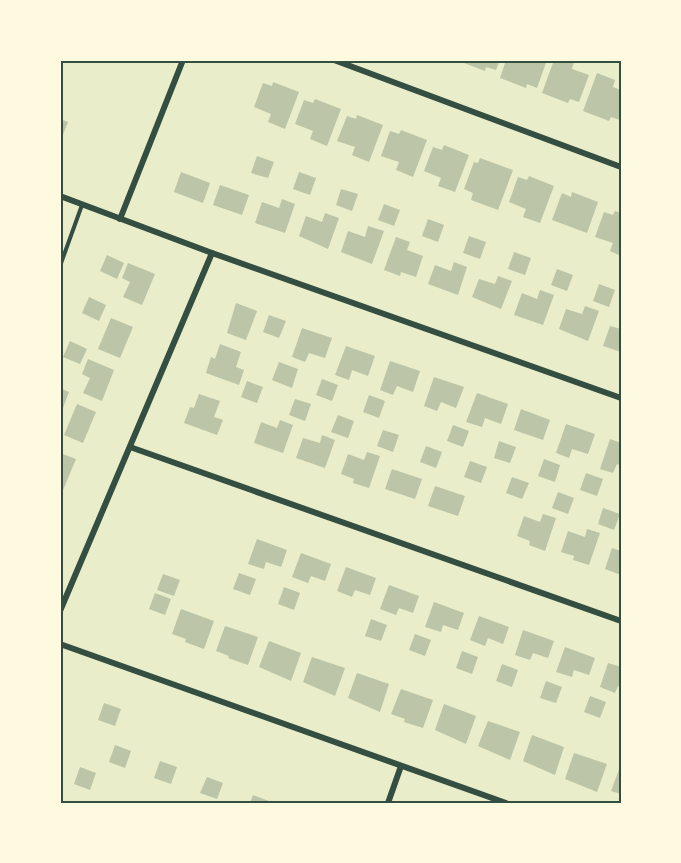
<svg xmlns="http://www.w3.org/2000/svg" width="681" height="863" font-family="Mulish,sans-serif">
<rect width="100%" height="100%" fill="#e9edc9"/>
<g fill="#bcc5a7">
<polygon points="456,60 500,60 496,70 486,67 485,71"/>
<polygon points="506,60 547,60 537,88 527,84 526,88 500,78"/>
<polygon points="554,60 568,60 574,62 572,69 589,75 579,102 570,99 568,103 542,93"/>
<polygon points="597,73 615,80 613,87 621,90 620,120 611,117 609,121 583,111"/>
<polygon points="273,82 299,92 285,129 268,122 271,114 254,107 263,83 272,86"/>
<polygon points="315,99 341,109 327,146 310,139 313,131 295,124 304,100 313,103"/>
<polygon points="357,115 383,125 369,162 352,155 355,147 337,141 347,116 356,119"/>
<polygon points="60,119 68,122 60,142"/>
<polygon points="401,130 427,140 413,177 396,170 399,162 381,156 390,131 399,134"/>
<polygon points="444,145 469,155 455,192 438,186 441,178 424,171 433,147 442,150"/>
<polygon points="257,156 274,162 268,178 251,173"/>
<polygon points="480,158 513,170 498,210 471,200 473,193 464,189 474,162 478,163"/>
<polygon points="181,172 210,183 203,203 174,192"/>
<polygon points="299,172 316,178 310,195 293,189"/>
<polygon points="529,176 554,186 540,223 523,217 526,209 509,202 518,177 527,180"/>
<polygon points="220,185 249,195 242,215 213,205"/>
<polygon points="341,189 358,194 352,211 336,205"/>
<polygon points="572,192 598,202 587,233 552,220 562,193 571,197"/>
<polygon points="282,199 295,204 285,233 255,223 262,202 279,208"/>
<polygon points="384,204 400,210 394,226 378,220"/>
<polygon points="615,211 621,213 621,256 610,251 613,243 595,237 604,212 613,215"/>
<polygon points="325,213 339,218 328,249 299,236 306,216 322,222"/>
<polygon points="428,219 444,225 438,242 422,236"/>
<polygon points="368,226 384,231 372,264 341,252 348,231 365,237"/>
<polygon points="469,236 486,242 480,259 463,253"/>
<polygon points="396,237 410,242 407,250 423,256 416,277 401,272 400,276 384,270"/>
<polygon points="514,252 531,258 525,275 508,269"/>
<polygon points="107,255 124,263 117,279 100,271"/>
<polygon points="454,262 467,267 458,295 428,284 435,265 451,271"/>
<polygon points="128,263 155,274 142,305 123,297 130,282 122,278"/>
<polygon points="557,269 573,275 567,291 551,285"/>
<polygon points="498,276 512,281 501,309 472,297 479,279 495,284"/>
<polygon points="599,284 615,290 609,307 593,301"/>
<polygon points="540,290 554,295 543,325 514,315 522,293 537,299"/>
<polygon points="89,297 106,305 99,321 82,313"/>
<polygon points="236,303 257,311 246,340 227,333"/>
<polygon points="585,306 599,311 588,341 559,329 566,309 582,314"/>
<polygon points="269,315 286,321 279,338 263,332"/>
<polygon points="111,318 133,327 120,358 98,349"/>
<polygon points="610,326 621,329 621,352 603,346"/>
<polygon points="302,328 332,338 325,358 309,353 305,362 292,357"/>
<polygon points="70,341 87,349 80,364 63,357"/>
<polygon points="220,344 241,352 236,367 244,370 239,385 206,373 211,357 215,359"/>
<polygon points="346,346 375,356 368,376 352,370 349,380 335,375"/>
<polygon points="88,359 114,370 102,401 83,393 90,378 82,374"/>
<polygon points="390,361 420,371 413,392 397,386 393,395 380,390"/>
<polygon points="279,362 298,369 292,388 272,380"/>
<polygon points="434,377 464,387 456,408 441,402 437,411 424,406"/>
<polygon points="322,379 338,385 332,401 316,395"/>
<polygon points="247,381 263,387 257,403 241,397"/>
<polygon points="60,388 69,392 63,408 60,407"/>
<polygon points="477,393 508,404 501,424 485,418 482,427 466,422"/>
<polygon points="199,394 220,401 214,417 223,420 217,435 184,423 190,407 194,408"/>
<polygon points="369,395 385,401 379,418 363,412"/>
<polygon points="295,399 311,404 305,421 289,415"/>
<polygon points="77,404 96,412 83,443 64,435"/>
<polygon points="521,409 550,420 543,440 514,430"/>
<polygon points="338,415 354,421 348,438 331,432"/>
<polygon points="280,420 293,425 283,453 254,443 261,422 277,428"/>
<polygon points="566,424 595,434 588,454 572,449 569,458 556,453"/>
<polygon points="453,425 469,431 463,447 447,441"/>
<polygon points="383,430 399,435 393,452 377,446"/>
<polygon points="322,435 335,440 325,468 296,458 303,438 320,443"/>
<polygon points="610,439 621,443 621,466 617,464 613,473 600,469"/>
<polygon points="499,441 516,447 510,463 494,458"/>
<polygon points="426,446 442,452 436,468 420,462"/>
<polygon points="367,452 380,456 369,488 353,483 354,479 341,474 348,454 364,460"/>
<polygon points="60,453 76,459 63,490 60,489"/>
<polygon points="544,459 560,465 555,482 538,476"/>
<polygon points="470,461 487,467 481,483 464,477"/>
<polygon points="392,469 422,479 415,499 385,489"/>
<polygon points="586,473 603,479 597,496 580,490"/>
<polygon points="512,477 529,483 522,499 506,493"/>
<polygon points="435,486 465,496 458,516 428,506"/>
<polygon points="558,492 574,498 568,514 552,508"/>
<polygon points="603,508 620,514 614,530 598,524"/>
<polygon points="543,514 556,518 545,551 529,545 530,541 517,536 524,516 540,522"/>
<polygon points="587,529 600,533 589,565 573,560 574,556 561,552 568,531 585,537"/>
<polygon points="257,539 287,550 281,567 266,562 264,569 248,564"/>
<polygon points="612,548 621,551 621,575 605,569"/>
<polygon points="301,553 331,564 325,581 311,576 308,583 292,577"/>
<polygon points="346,567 376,578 370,595 355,590 352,597 337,591"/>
<polygon points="239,573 256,579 250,595 233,589"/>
<polygon points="163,574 180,580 174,596 157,590"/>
<polygon points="389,585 419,596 413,613 399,608 396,615 380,609"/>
<polygon points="284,587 300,593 294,610 278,604"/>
<polygon points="155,593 171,599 165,615 149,609"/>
<polygon points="434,602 464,613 458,630 443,625 441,632 425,627"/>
<polygon points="181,609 214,621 204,649 185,642 186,639 172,634"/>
<polygon points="479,616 509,627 503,644 488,638 485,646 470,640"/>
<polygon points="371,619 387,625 381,641 365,636"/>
<polygon points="225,626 258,637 248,665 228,658 229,656 216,651"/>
<polygon points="523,630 554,641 548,658 533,653 530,660 515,655"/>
<polygon points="415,634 431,640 425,656 409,650"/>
<polygon points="269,641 301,653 291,681 259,667"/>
<polygon points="565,647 595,658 589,675 574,670 572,677 556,672"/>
<polygon points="462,651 478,657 472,674 456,668"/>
<polygon points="312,657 345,668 335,696 303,682"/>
<polygon points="608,663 621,667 621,687 618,686 615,693 600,687"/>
<polygon points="502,664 518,670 512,687 496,681"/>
<polygon points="357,673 389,684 380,712 348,698"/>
<polygon points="546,681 562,687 556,703 540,698"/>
<polygon points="401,689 433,700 423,728 404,722 405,719 391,714"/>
<polygon points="590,696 606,702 600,718 584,712"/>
<polygon points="104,703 121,709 115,726 98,720"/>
<polygon points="444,704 476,716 466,744 435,730"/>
<polygon points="488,721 520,732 510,760 478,746"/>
<polygon points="532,735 564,747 555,775 523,761"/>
<polygon points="115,745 131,751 125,768 109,762"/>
<polygon points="574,753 607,764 597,792 565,779"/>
<polygon points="160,761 177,767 171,784 154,778"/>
<polygon points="621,764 621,794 611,791"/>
<polygon points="80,767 96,773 90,790 74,784"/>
<polygon points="207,777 223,783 217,799 200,793"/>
<polygon points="253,795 269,801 268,803 250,803"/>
</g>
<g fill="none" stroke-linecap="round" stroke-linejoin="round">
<polyline stroke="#344e41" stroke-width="4" points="60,266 82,205"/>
<g stroke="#344e41" stroke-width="6">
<polyline points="334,60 621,167"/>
<polyline points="60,196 212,253 621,398"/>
<polyline points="120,219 183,60"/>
<polyline points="130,447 621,621"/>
<polyline points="60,611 212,253"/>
<polyline points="60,644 506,803"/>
<polyline points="388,803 401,766"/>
</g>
</g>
<rect width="681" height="863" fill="none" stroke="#fefae0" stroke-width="123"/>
<rect x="62" y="62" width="558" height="740" fill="none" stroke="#344e41" stroke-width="2"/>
</svg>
